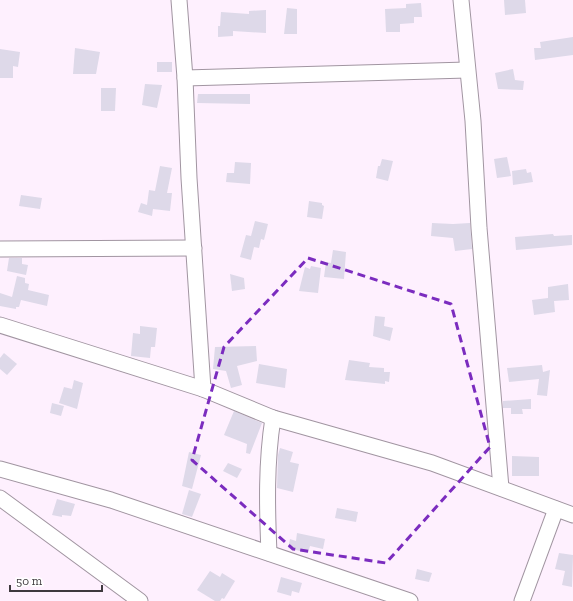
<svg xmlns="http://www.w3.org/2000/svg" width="573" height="601" font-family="'Zilla Slab',serif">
<rect width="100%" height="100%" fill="#fef0fe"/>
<g fill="#ded9e9">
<polygon points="504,0 525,0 526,13 505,15"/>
<polygon points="421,3 422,17 414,17 414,23 400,24 400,32 386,32 385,9 406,8 406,4"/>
<polygon points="287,8 297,9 297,34 284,34"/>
<polygon points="266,10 266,33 233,31 233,36 218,37 218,26 220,26 221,12 249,14 249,11"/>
<polygon points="573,37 573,55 535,60 534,48 541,48 540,42"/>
<polygon points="75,48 100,52 96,74 73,74"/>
<polygon points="0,49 20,52 18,67 13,66 13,78 0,78"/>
<rect x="157" y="62" width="15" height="10"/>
<polygon points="513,69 515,80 524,81 523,90 498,89 495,73"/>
<polygon points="145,84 162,85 157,108 142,105"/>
<polygon points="101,88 116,88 115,111 101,111"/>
<polygon points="198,94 250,94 250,104 197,103"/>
<polygon points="507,157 511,176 497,178 494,159"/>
<polygon points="382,159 393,161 388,181 376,178 378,166 380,166"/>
<polygon points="235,162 251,163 250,184 226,182 227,173 234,173"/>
<polygon points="160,166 172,168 167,193 172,193 170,211 153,209 152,216 138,212 141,203 147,205 149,190 155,191"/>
<polygon points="526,169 527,173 531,172 533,182 513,185 512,171"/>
<polygon points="21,195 42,198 40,209 19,206"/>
<polygon points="309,201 322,203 322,205 324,206 322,219 307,217"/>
<polygon points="255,221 268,224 264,240 261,239 259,248 254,247 251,260 240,257 246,235 251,236"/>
<polygon points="432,223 453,224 470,223 472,249 455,251 453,238 431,236"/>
<polygon points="553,234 554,236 572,235 572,245 516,250 515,237"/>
<polygon points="333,250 346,252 344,279 324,277 326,262 331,263"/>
<polygon points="9,258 22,258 22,264 28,265 26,275 7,271"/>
<polygon points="311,266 321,268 318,293 299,291 305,267 310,269"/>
<polygon points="230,274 244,278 245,289 232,291"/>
<polygon points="17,276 25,278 25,283 29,284 28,290 49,295 47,306 21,300 19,307 16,307 16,309 0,306 0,293 12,297"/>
<polygon points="568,284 569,300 554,301 555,312 534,315 532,300 548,298 548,287"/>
<polygon points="375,316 385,317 384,326 393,328 390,341 373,336"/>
<polygon points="140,326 157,328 155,347 151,347 150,358 131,356 133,333 140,334"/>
<polygon points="256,346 257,361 237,366 242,385 231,388 226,371 213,369 215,347"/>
<polygon points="4,353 17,364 7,375 0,369 0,358"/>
<polygon points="349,360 370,363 369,367 384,368 384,372 390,372 389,382 385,381 385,384 345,380"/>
<polygon points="259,364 287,369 285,388 256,383"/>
<polygon points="542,365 543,372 550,370 547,396 537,395 539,379 509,382 507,368"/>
<polygon points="74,380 83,383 77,409 59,403 64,387 72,389"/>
<polygon points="531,399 531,409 522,409 523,414 511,414 511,408 503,408 503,401"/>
<polygon points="52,403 64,406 61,416 50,413"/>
<polygon points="234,411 262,423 250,454 246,453 247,444 224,435"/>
<polygon points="280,448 293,452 290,462 299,464 293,492 277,488 278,455"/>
<polygon points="189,452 201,455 192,489 182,486"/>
<polygon points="512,456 539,457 539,476 512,476"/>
<polygon points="228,463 242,469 237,478 223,471"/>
<polygon points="189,490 201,494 192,517 182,514"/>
<polygon points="57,499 75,504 71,516 62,515 62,517 52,515"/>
<polygon points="337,508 358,512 356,522 335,518"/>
<polygon points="297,533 325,539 323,549 310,546 308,553 288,548 290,539 296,541"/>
<polygon points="559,553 573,555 572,587 562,585 565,571 555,569"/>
<polygon points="417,569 432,573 429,582 415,579"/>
<polygon points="210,571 220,577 222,573 235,581 224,599 222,598 220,601 215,601 197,590"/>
<polygon points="281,577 302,583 299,593 292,591 291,596 277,592"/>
</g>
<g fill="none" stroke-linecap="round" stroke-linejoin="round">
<g stroke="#a195a1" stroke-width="17">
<g id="minor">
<polyline points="179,0 185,78 189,178 203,389"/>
<polyline points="461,0 473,121 479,228 501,488"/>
<polyline points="185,78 467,70"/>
<polyline points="0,249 194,248"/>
<polyline points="0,325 203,389 273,418 432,463 573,515"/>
<polyline points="0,469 111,500 410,601"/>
<polyline points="0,498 140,601"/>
<path d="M269 553C267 507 266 463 273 418"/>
<polyline points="522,601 556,509"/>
</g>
</g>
<use href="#minor" stroke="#fff" stroke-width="15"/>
</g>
<path fill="none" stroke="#7b2cbf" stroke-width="3" stroke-dasharray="8 5" stroke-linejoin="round" d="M308 258 451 304 490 447 386 563 293 549 192 460 224 347Z"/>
<path d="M10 585v6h92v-6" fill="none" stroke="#3e393e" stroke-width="2"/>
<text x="16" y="585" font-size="12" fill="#3e393e" stroke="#ffffff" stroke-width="3" paint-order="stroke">50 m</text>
</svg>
